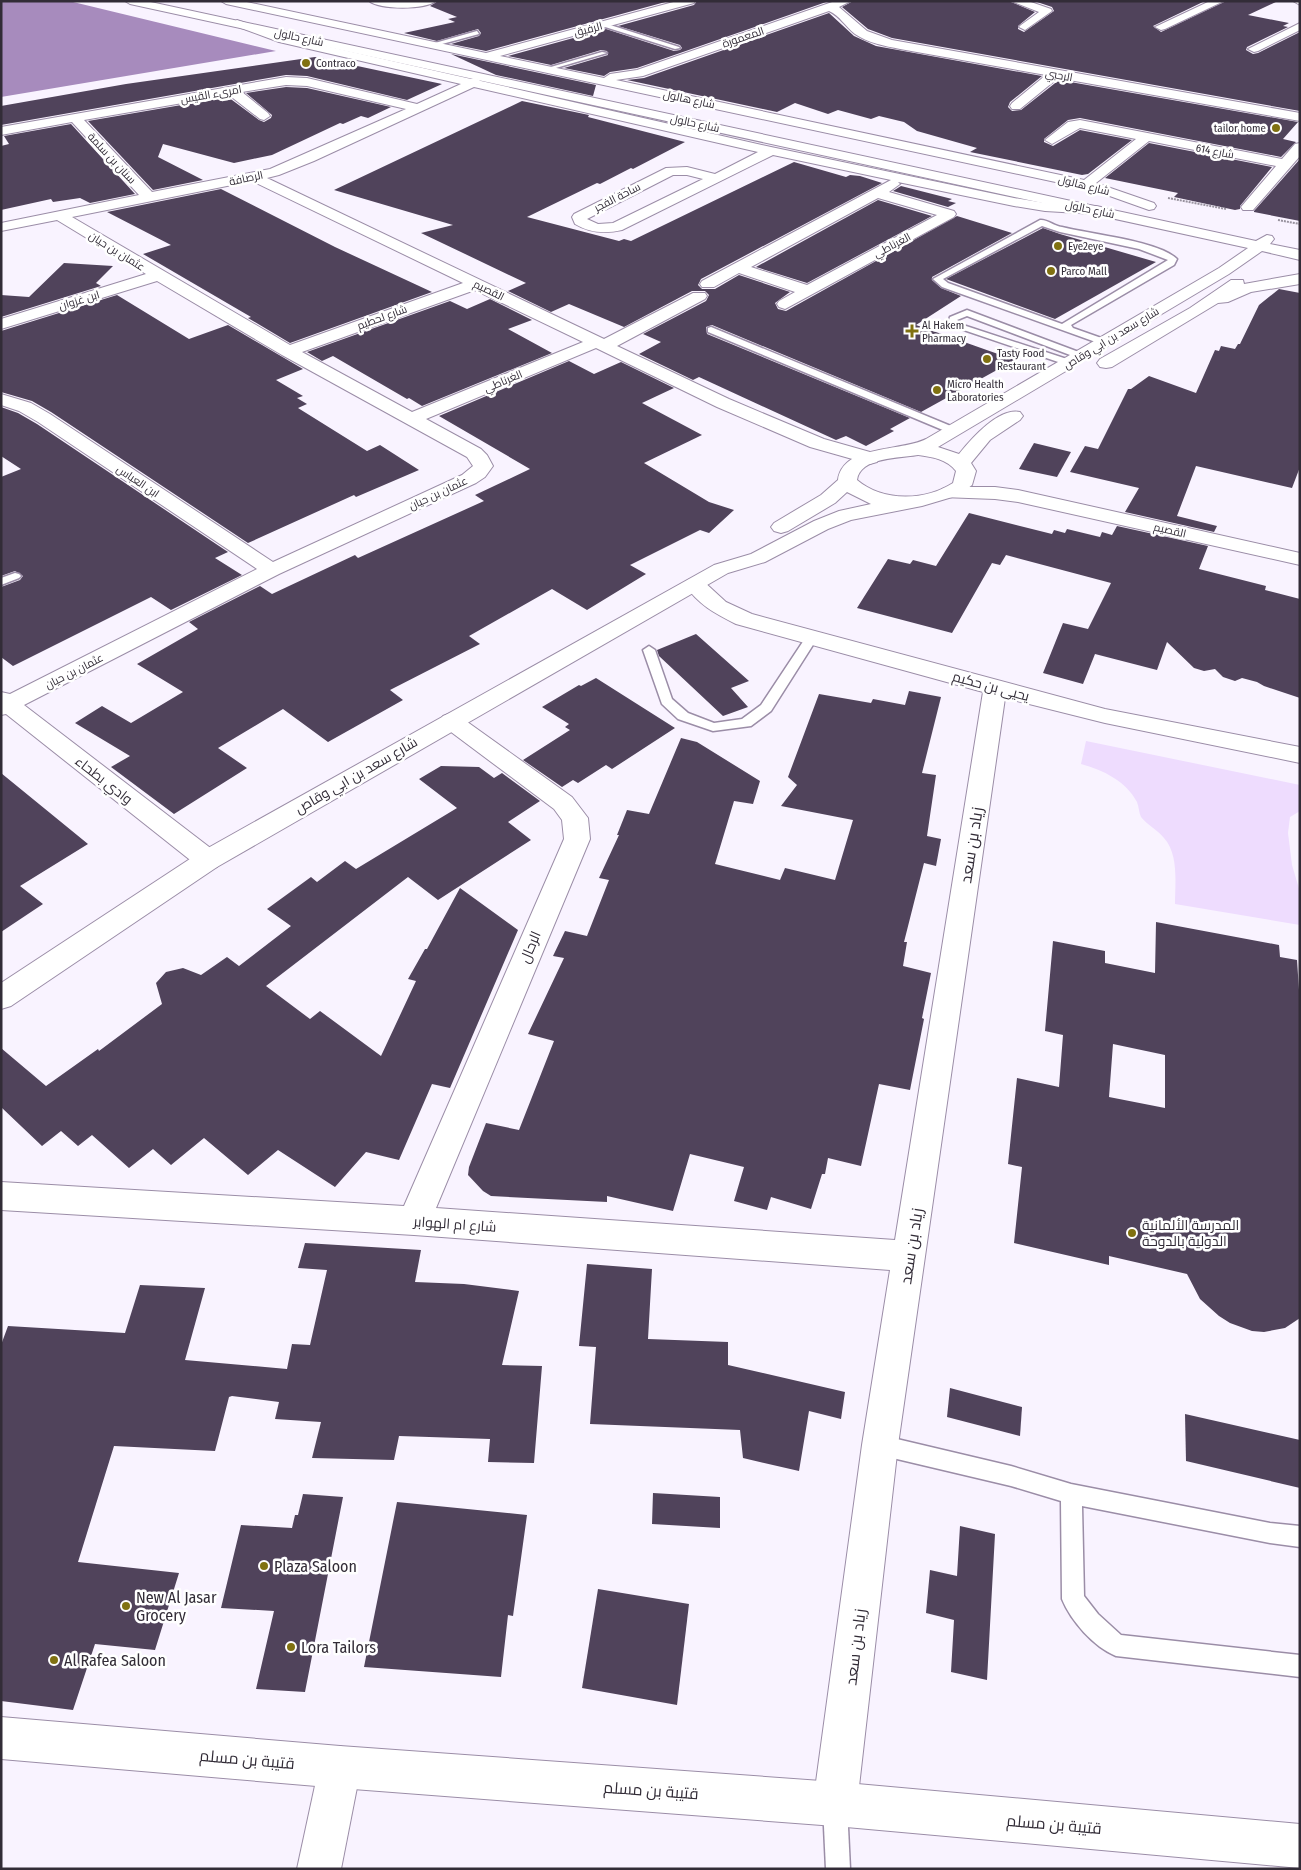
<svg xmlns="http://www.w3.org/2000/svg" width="1301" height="1870" font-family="'Fira Sans Condensed',Cairo,sans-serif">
<rect width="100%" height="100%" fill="#f9f3ff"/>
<path fill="#eedcfe" d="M1086 741 1300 785V811L1290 817 1288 833 1292 865 1300 892V925L1175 904C1175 883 1179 855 1164 838 1158 830 1147 825 1141 817 1139 813 1139 807 1137 802 1126 781 1103 770 1081 764Z"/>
<polygon fill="#a78bbd" points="1,1 69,1 276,51 1,97"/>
<g fill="#50435b" fill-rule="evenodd">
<polygon points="438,1 669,1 486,51 451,44 479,36 481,33 478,29 437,41 404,33 455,22 448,19 457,17 430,6"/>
<polygon points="697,1 829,1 637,68 610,72 604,76 564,68 608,55 607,51 601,50 551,65 508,56 606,29 674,51 680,50 682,48 680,45 618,26 694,5"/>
<polygon points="853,1 1009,1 1035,12 1018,26 1018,29 1024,32 1054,11 1052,7 1034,1 1205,1 1153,26 1161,32 1226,1 1278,1 1248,15 1289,23 1283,26 1288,27 1247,47 1246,50 1253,54 1258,53 1300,32 1300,111 892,38 868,29 842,7"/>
<polygon points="829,13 854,36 876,46 1042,76 1010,102 1008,107 1012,111 1021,110 1059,80 1298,122 1283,139 1296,142 1281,157 1080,118 1068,120 1044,139 1044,142 1053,146 1080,130 1132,140 1088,174 1082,175 970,152 977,148 917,131 904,122 879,116 871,119 838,110 828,114 795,103 777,112 627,80 644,78"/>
<polygon points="451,54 596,85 593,96 496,75"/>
<polygon points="315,57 442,84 407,100 307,76 286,75 1,125 1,106 126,84"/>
<polygon points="286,87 307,88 391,107 368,118 361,116 343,124 340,123 272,155 234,163 163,144 158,157 203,180 153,190 88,121 228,97 259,120 264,122 271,118 272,115 246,93"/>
<polygon points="522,101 589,115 588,117 685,142 633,169 631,168 600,184 597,183 527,217 619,241 624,239 631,241 794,162 846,177 850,175 860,176 882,183 701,279 698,285 702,289 715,289 739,275 790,292 775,303 778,309 786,311 957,216 1012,233 932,277 932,280 941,288 961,296 916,325 1015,360 921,412 712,325 706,327 707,334 910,418 890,429 894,431 866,446 846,436 836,440 699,377 693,380 639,354 661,342 643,334 706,301 709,295 705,291 692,291 624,327 569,304 551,312 508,291 526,283 421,233 453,225 334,190"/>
<polygon points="71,124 135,194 90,203 80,198 53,202 51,199 1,210 1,146 9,144 4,136"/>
<polygon points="1149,143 1272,167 1240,206 1240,209 1235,210 1174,197 1178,193 1105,178"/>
<polygon points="1300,159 1300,221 1254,212 1254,211"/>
<polygon points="901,186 952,199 948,201 956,203 948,207 893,191"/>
<polygon points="221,189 335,247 432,292 290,343 248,318 251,317 143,254 171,245 107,212"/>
<polygon points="878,200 932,216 807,283 756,267"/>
<polygon points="1043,228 1060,234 1156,262 1055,319 946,279"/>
<polygon points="64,263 113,266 96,283 101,286 1,317 1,295 29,297"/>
<polygon points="1279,289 1300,293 1300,467 1292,488 1196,466 1177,516 1217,526 1214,532 1125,512 1139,488 1070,472 1085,446 1098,449 1128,389 1131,389 1149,376 1196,393 1215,350 1219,351 1221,346 1235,349 1238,344 1240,344 1259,305"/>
<polygon points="117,295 189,339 228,325 303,369 276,380 303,396 297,398 307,404 298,408 367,451 380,445 419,470 356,497 354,495 248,543 51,412 32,401 1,392 1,331"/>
<polygon points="490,299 532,320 508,329 552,353 422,406 409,398 407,399 333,356 322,361 307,352 450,301 467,309"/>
<polygon points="569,361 594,374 621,362 674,388 642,403 702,435 644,463 709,502 734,510 709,533 700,530 630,565 646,574 587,610 552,589 469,636 480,644 390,690 403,700 328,742 283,709 218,748 247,768 174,814 111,767 130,756 75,723 102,706 131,723 183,692 137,664 198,629 189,622 260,586 272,594 355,555 358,558 484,501 475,495 530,469 439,416"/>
<polygon points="1,407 18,413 37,424 228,552 215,558 242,575 171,610 151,597 13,666 1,657 1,587 20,580 23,576 15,571 1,576 1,477 21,469 1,456"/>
<polygon points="1034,443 1071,452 1057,477 1019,469"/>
<polygon points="969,513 1052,534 1054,530 1065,533 1067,529 1100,537 1102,532 1112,535 1117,526 1208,546 1199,569 1266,586 1265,590 1300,599 1300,698 1264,686 1257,682 1242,678 1235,681 1223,677 1215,669 1204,671 1194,668 1167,642 1157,670 1095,654 1083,684 1043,673 1063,623 1088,629 1111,583 1006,555 1000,565 992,563 952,633 857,608 888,559 910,564 913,560 936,566"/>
<polygon points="696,634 749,681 731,688 748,707 723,716 659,656 657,650"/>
<polygon points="596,678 675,728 612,769 606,765 578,783 573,780 562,787 523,760 570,730 565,727 569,724 542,707 579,685 581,686"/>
<polygon points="909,691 941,697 922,773 936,775 927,836 941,839 936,866 924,863 904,942 907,942 903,966 931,973 922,1018 924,1019 910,1090 879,1084 861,1166 828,1158 825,1174 822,1174 811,1209 771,1197 767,1210 734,1201 744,1167 690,1154 673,1211 607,1196 607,1202 491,1196 483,1191 468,1175 469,1167 486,1123 519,1130 554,1041 528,1034 564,958 553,956 565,931 587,936 609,880 599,878 619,835 617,835 627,810 649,814 681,738 697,742 760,781 753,804 734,801 715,864 780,880 785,868 835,880 853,820 781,806 797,785 788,777 819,694 871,703 873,699 905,705"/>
<polygon points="441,766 479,767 494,778 502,773 540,801 508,822 531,840 438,900 408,877 266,986 310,1019 320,1011 381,1056 416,981 408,979 425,949 427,949 460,888 518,930 450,1088 432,1084 399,1160 366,1152 335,1187 278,1150 248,1175 204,1138 171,1165 153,1149 129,1168 92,1135 78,1146 61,1131 42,1146 1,1107 1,1048 46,1086 98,1049 99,1051 162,1004 156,983 166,972 183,968 201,975 227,957 239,966 291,926 267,909 311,877 317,882 345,861 356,869 457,808 419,779"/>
<polygon points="1,773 88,844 20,886 43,904 1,932"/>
<path d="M1156 922 1279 945 1280 957 1297 960 1300 1005V1318L1285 1328 1264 1332 1252 1331 1230 1323 1219 1316 1200 1299 1187 1274 1109 1256V1265L1014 1243 1022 1167 1008 1164 1017 1078 1059 1087 1063 1035 1045 1031 1053 941 1105 951V963L1155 973ZM1113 1044 1165 1055V1108L1109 1097Z"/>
<polygon points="305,1243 421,1250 415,1282 464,1284 519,1291 502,1365 542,1366 534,1463 488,1462 490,1439 399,1436 394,1460 312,1458 321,1422 275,1419 279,1402 232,1396 229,1397 215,1451 114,1446 78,1562 179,1573 155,1650 95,1644 73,1710 1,1701 1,1345 8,1326 125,1333 140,1285 205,1288 185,1360 287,1369 292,1344 310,1345 327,1270 298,1268"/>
<polygon points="587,1264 652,1269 648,1339 728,1342 728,1365 845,1392 841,1419 809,1411 799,1471 743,1458 740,1430 590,1424 596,1347 579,1346"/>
<polygon points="950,1388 1022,1407 1020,1436 947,1417"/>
<polygon points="1185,1414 1300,1440 1300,1488 1186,1461"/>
<polygon points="653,1493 720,1497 720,1528 652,1524"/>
<polygon points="303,1494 343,1497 305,1692 256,1689 274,1611 221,1608 241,1525 292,1528 295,1515 298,1515"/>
<polygon points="397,1502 527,1515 513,1616 508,1615 501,1677 364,1667"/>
<polygon points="960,1526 995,1534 987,1680 951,1672 954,1620 926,1613 930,1570 957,1576"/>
<polygon points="598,1589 689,1604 677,1705 582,1688"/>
</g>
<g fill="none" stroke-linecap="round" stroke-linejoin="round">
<g stroke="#9b8da7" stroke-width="3">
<g id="lane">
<polygon points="604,23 679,47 680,48 675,49 602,26"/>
<polygon points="477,31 479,34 431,47 428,45"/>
<polygon points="602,52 607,53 549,70 544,69"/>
<path d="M1040 220C1047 219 1054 226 1062 227 1089 234 1159 241 1177 259L1174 265 1071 325 1073 328 1107 340V344L1104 345 942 287 933 279ZM1042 226 1060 232 1139 249 1168 260 1062 324 948 283 943 279Z"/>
<polygon points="967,310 1084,354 1086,356 1084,358 1078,358 967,316 957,320 963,325 1073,361 1073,365 1070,366 949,325 948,323 950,317"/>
<polygon points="711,327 958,429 959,431 958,433 950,433 708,332 708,328"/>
<polygon points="15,573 19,574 21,576 19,578 1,585 1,578"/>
<polygon points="812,633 818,637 771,711 751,726 713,731 678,719 662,704 643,650 649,646 655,650 672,699 688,713 714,723 742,719 761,705 808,634"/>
<path d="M880 1435 1011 1466 1071 1484 1270 1523 1300 1526V1547L1270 1543 1082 1506 1084 1596 1098 1614 1121 1635 1300 1655V1677L1116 1656C1094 1647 1071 1621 1062 1599L1061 1501 1011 1486 880 1455 873 1452 870 1445 873 1438Z"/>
<polygon points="835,1794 843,1798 847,1806 850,1869 826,1869 823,1806 827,1798"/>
</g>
</g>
<g stroke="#9b8da7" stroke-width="2">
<g id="street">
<path d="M221 1H242L486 53 677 1H695L694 3 500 56 604 78 610 74 637 70 835 1H851L839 7 867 31 892 40 1300 113V121L1058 78 1020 109H1012L1010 106 1012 103 1046 75 900 49C885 46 868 43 855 34 845 26 840 16 829 11L643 76 616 80 1084 180 1136 139 1080 128 1052 144 1045 140 1068 122 1080 120 1282 159 1295 144 1300 143V156L1253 210H1243L1241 207 1276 166 1149 141 1096 183 1154 203 1156 206 1154 209 1149 210 1104 194 1074 186 226 4Z"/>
<path d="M369 1H436C425 10 380 10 369 1Z"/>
<polygon points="1011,1 1028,1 1051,9 1052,11 1025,30 1019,27 1021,25 1039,12"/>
<polygon points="1210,1 1224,1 1165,29 1161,30 1155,27"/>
<polygon points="1293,1 1300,1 1300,5"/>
<path d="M237 20 286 37 471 79 475 78 481 81 771 147 1014 198 1045 203 1096 206 1101 207 1103 210 1101 213 1096 214 1045 211 1014 206 898 182 900 184 889 192 954 211 956 214 954 217 785 309 779 307 777 304 779 301 795 292 739 273 714 287H702L700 284 702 281 891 180 773 155 622 230C605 234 590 233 575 224L572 217 574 214 666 168 687 167 715 174 758 152 474 87 314 161 279 175 267 178 604 339 693 293H705L707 296 705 299 617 346 729 399 824 439 877 454 879 458 877 462 870 464 810 447 717 407 596 348 426 419 481 449 487 455 493 466 485 477 476 483 279 574 24 705 217 853 221 860 217 867 208 869 199 867 6 714 1 715V692L10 694 257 569 38 422 19 411 1 405V394L31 403 50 414 273 562 462 475 473 466 467 457 282 355 157 281 1 329V319L146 274 57 220 1 231V223L139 195 72 122 1 135V127L286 77 307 78 417 104 461 84 279 42 233 25 232 23ZM286 85 307 86 406 109 270 169 152 192 84 120 229 95 260 119 264 120 270 116 268 113 242 92ZM673 175H687L703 179 613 223 598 224 587 219ZM252 181 463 283 290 345 72 217ZM878 198 937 215 807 285 751 267ZM475 290 583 342 412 412 302 352Z"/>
<polygon points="1300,23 1300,30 1258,51 1254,52 1248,49"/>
<polygon points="949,487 995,487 1018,490 1300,553 1300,565 1018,502 995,499 942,497 939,493 942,489"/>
<path d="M695 578 702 580 726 602 752 614 1105 709 1300 747V763L1105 723 1005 698 898 1445 857 1804 850 1819 835 1826 820 1819 813 1804 862 1445 890 1270 414 1235 1 1210V1182L404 1206 564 839 562 820 554 809 443 726 439 721 443 716 451 713 459 716 572 797 588 818 590 839 436 1208 895 1240 983 692 736 624C714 613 699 605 684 584L688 580Z"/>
<polygon points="340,1746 355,1752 361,1767 341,1869 297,1869 319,1767 325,1752"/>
</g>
</g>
<g stroke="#9b8da7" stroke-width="2">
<g id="secondary">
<path d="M125 1H146L1256 241 1267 235 1272 236 1274 239 1270 244 1300 250V260L1262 251 1229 274 938 447 959 454C971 439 999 407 1020 412L1023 416 1020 420 990 440 971 463 976 471 972 485 959 495 922 506 851 520 828 529 765 562 728 573 217 867 11 1006 1 1009V983L199 853 714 565 751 554 814 521 839 511 871 504 847 492 835 503 788 531 781 533 774 531 771 527 774 523 821 495 838 480C843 444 901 452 926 439L1219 268 1248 248 130 4ZM918 455C932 457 947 459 956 471L953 483C925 501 883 502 857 480 860 457 900 458 918 455Z"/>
<polygon points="1300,274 1300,284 1251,292 1228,302 1218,303 1112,367 1106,368 1100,367 1097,363 1100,359 1190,308 1231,280 1243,280 1244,284"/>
<polygon points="1,1717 340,1746 835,1782 1300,1824 1300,1868 835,1826 340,1788 1,1759"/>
</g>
</g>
<g stroke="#98929e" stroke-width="2" stroke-dasharray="2 1" stroke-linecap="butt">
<polyline points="1168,198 1226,209"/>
<polyline points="1278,220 1300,224"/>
</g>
<use href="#lane" fill="#fff" fill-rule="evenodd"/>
<use href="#street" fill="#fff" fill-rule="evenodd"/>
<use href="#secondary" fill="#fff" fill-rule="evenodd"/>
</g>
<g fill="#807111" stroke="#fff" stroke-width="2">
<circle cx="306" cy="63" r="5"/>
<circle cx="1276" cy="128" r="5"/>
<circle cx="1058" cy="246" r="5"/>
<circle cx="1051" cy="271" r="5"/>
<path d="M909.5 323.5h5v5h5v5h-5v5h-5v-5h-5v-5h5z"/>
<circle cx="987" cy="359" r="5"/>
<circle cx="937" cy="390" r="5"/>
<circle cx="1132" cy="1233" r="5"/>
<circle cx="264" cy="1566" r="5"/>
<circle cx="126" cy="1606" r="5"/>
<circle cx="291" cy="1647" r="5"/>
<circle cx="54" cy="1660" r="5"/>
</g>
<g text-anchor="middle" stroke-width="5" stroke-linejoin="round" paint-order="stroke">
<g font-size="11" fill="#322c37" stroke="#fff">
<text transform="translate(588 29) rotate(-15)" y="4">الرفيق</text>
<text transform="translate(299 37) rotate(12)" y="4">شارع حالول</text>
<text transform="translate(743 37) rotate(-19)" y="4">المعمورة</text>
<text transform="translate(1059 75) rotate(10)" y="4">الرحبي</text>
<text transform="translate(211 94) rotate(-10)" y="4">امرىء القيس</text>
<text transform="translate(689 99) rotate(12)" y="4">شارع هالول</text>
<text transform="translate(695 123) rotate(12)" y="4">شارع حالول</text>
<text transform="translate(1215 151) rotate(11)" y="4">شارع 614</text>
<text transform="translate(112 158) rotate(47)" y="4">سنان بن سلمة</text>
<text transform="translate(246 178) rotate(-12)" y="4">الرصافة</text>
<text transform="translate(1084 185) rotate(14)" y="4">شارع هالول</text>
<text transform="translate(617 197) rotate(-27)" y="4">ساحة الفجر</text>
<text transform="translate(1090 209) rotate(12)" y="4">شارع حالول</text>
<text transform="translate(892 245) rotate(-28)" y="4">الغرناطي</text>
<text transform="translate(117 251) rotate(32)" y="4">عثمان بن حيان</text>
<text transform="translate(489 290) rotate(26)" y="4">القصيم</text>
<text transform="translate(79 300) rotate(-17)" y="4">ابن غزوان</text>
<text transform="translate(382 317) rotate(-20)" y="4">شارع لحطيم</text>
<text transform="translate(1111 338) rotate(-31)" y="4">شارع سعد بن ابي وقاص</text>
<text transform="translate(503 381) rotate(-23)" y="4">الغرناطي</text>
<text transform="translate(138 481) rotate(34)" y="4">ابن العباس</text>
<text transform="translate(438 493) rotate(-25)" y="4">عثمان بن حيان</text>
<text transform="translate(1170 530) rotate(13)" y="4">القصيم</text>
<text transform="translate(74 671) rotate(-27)" y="4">عثمان بن حيان</text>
</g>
<g font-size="11" fill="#322c37" stroke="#fff" text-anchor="start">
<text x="316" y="67">Contraco</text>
<text x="1266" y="132" text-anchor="end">tailor home</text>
<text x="1068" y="250">Eye2eye</text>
<text x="1061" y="275">Parco Mall</text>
<text x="922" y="329">Al Hakem<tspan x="922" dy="13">Pharmacy</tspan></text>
<text x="997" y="357">Tasty Food<tspan x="997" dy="13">Restaurant</tspan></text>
<text x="947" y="388">Micro Health<tspan x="947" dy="13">Laboratories</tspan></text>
</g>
<g font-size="14" fill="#322c37" stroke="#fff">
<text transform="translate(991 686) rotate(15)" y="5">يحيى بن حكيم</text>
<text transform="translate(356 775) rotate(-30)" y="5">شارع سعد بن ابي وقاص</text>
<text transform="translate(104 780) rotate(38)" y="5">وادي بطحاء</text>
<text transform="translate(530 947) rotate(-67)" y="5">الرحال</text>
<text transform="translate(455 1224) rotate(4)" y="5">شارع ام الهوابر</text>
</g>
<g font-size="14" fill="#322c37" stroke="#fff" text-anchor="start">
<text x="1142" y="1230">المدرسة الألمانية<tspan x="1142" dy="16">الدولية بالدوحة</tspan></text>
</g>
<g font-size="16" fill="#322c37" stroke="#fff">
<text transform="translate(971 845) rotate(-81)" y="6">زياد بن سعد</text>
<text transform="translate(911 1246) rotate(-81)" y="6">زياد بن سعد</text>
<text transform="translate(855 1647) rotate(-83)" y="6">زياد بن سعد</text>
<text transform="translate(247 1759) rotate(5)" y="6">قتيبة بن مسلم</text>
<text transform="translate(651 1790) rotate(4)" y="6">قتيبة بن مسلم</text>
<text transform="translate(1054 1824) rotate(5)" y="6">قتيبة بن مسلم</text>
</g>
<g font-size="16" fill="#322c37" stroke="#fff" text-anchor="start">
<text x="274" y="1572">Plaza Saloon</text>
<text x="136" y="1603">New Al Jasar<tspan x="136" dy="18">Grocery</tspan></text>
<text x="301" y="1653">Lora Tailors</text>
<text x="64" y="1666">Al Rafea Saloon</text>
</g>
</g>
<rect width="1301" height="1870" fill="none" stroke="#322c37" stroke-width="5"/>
</svg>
